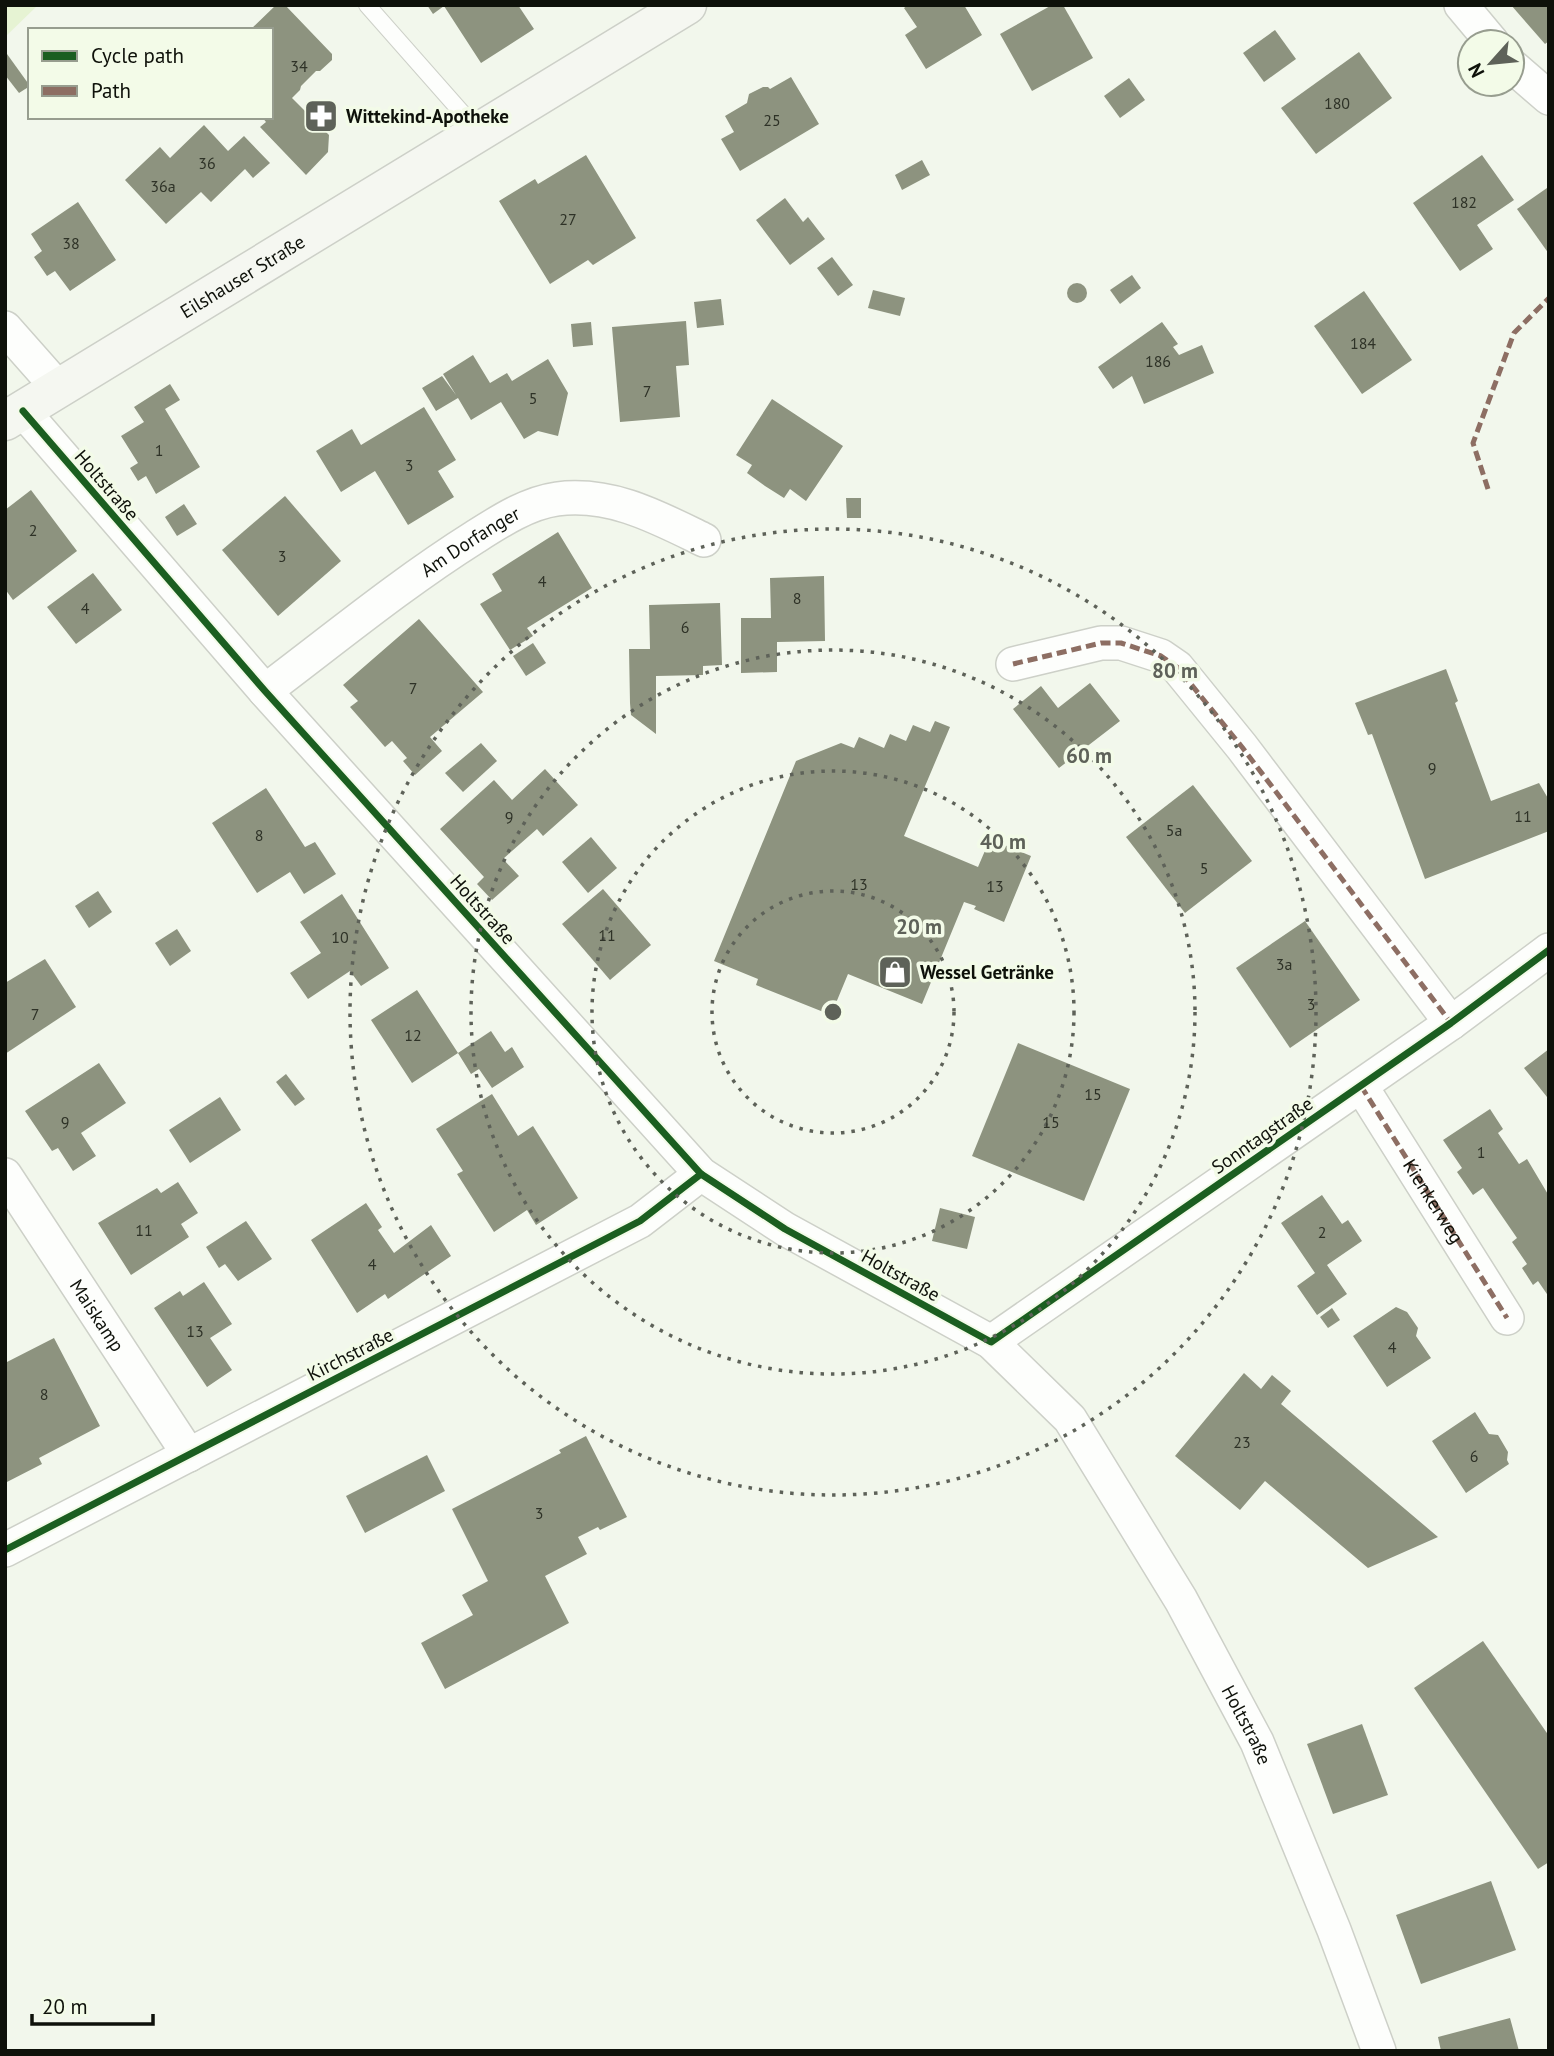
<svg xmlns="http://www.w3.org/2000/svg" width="1554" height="2056" font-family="'PT Sans',sans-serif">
<rect width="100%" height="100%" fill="#f2f7ec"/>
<polygon fill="#e6f3d3" points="5,5 38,5 5,37"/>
<g fill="#8d937f">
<polygon points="276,5 285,5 332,54 332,60 320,71 316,71 301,86 300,90 292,98 329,135 328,152 306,175 260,127 266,122 262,117 271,117 271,30 250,30"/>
<polygon points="427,5 518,5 534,29 481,63 444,6 433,14"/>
<polygon points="908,5 964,5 982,35 926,69 905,35 917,27 904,8"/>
<polygon points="1052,5 1063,5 1093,58 1032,91 1000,34"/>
<polygon points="1511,5 1549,5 1549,41 1545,44"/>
<polygon points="1275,30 1296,59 1264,82 1243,53"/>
<polygon points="1359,52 1392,98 1316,154 1281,108"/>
<polygon points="7,54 30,86 19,93 5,75"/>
<polygon points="791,77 819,124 740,171 721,139 734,132 725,116 747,103 749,94 763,87 768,87 770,89"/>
<polygon points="1129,78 1145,100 1120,118 1104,96"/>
<polygon points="204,125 228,151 244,136 270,163 253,178 245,169 211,202 201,192 166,224 125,180 160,147 170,158"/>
<polygon points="586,155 636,238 593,265 588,260 550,284 499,201 535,179 538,184"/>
<polygon points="1482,155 1514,200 1477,225 1493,249 1460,271 1413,203"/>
<polygon points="922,160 930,175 902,190 895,175"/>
<polygon points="1547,188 1549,191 1549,254 1517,209"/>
<polygon points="785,198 803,222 808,217 825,239 790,265 756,220"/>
<polygon points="78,202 116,260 70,291 55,271 47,276 34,257 42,251 31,234"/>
<polygon points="832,257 853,285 838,296 817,268"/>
<polygon points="1132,275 1141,288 1120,304 1110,290"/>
<circle cx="1077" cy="293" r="10"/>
<polygon points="873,290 905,298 900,316 868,308"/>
<polygon points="1364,291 1412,360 1362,394 1314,326"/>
<polygon points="721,299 724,325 697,328 694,302"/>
<polygon points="686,321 689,365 676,366 680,417 620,422 612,327"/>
<polygon points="591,322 593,345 573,347 571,324"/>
<polygon points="1162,322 1178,344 1173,347 1179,355 1202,345 1214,373 1144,404 1132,376 1113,389 1098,367"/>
<polygon points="473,355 490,383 507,373 512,381 548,359 568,393 558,436 538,431 524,439 501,402 471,420 458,398 436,411 422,388 442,376 456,395 443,374"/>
<polygon points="170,384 180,400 165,409 200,467 156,494 146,476 138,481 130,468 138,463 121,436 144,422 134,407"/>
<polygon points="772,399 843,446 806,501 790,489 784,498 765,486 747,473 752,465 736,455"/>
<polygon points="424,407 456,460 438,471 454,497 408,525 375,471 341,492 316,451 352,429 361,445"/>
<polygon points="31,490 77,551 13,600 5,589 5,510"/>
<polygon points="285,496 341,561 278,616 222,550"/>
<polygon points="846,498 861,498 861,518 847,518"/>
<polygon points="184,504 197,524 177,536 165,517"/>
<polygon points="558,532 592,588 527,628 533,636 510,650 480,604 502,591 492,574"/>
<polygon points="93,573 122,610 76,644 47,607"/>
<polygon points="824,576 825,641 777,642 777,672 741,673 741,618 771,618 770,578"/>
<polygon points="720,603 722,665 703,666 703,675 656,676 656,734 631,715 630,703 629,649 650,649 649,605"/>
<polygon points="419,619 483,692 430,737 442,751 415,775 403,761 407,758 392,741 385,747 350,707 358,701 343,685"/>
<polygon points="533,643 546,663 526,676 513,656"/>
<polygon points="1446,669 1458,701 1455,703 1491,801 1539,783 1549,800 1549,831 1425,879 1372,734 1368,735 1355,703"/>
<polygon points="1090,683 1120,721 1059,768 1013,709 1041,686 1058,708"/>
<polygon points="935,721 950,727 904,836 978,867 990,839 1031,856 1004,922 974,909 976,906 964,902 922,1004 848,974 831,1015 756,985 758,979 714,961 796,761 841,743 854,748 859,737 884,748 890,734 906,741 913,725 930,732"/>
<polygon points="481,743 497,761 463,792 445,773"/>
<polygon points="545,769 578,805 543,836 537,829 503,859 519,876 492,900 477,884 484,877 440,829 494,780 512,800"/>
<polygon points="1193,785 1252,861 1185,913 1126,837"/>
<polygon points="266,788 305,847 315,842 336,874 304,894 290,872 257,893 212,823"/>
<polygon points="591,837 617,868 588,893 562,862"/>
<polygon points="603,889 651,945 610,980 562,924"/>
<polygon points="98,891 112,912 89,928 75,906"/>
<polygon points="342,894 389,968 361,986 350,971 308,999 290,973 321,953 300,922"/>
<polygon points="1305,921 1360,1000 1290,1048 1236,968"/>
<polygon points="177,929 191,951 170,966 155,943"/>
<polygon points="45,959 76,1007 5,1054 5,983"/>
<polygon points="417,990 458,1053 491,1031 505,1052 512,1047 524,1067 492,1088 479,1069 471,1074 458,1053 412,1083 371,1020"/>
<polygon points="1018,1043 1130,1089 1084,1201 972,1156"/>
<polygon points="1549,1049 1549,1095 1547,1097 1524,1068"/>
<polygon points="99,1063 126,1103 81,1133 96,1156 73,1171 58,1148 52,1151 25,1111"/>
<polygon points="286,1074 305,1099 295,1106 276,1082"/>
<polygon points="492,1094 518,1136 533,1126 578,1198 536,1225 527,1210 494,1232 457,1174 463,1171 436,1129"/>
<polygon points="220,1097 241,1130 190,1163 169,1130"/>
<polygon points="1490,1109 1503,1129 1498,1133 1519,1164 1527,1159 1549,1196 1549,1297 1538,1281 1533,1285 1522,1268 1527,1264 1512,1242 1517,1238 1495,1206 1483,1188 1473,1195 1457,1172 1462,1168 1443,1140"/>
<polygon points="178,1182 198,1213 181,1224 189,1237 131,1275 98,1223 157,1188 161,1193"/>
<polygon points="1322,1195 1342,1224 1348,1220 1362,1241 1327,1265 1347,1294 1317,1315 1297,1286 1315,1273 1281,1223"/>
<polygon points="366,1203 382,1227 378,1230 394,1253 431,1225 451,1256 388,1299 385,1294 357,1313 311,1240"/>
<polygon points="940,1208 975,1217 967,1249 932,1241"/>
<polygon points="246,1221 272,1259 238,1281 225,1264 219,1268 206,1247"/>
<polygon points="204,1282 232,1324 210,1338 232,1370 207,1387 154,1308 180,1291 183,1296"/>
<polygon points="1396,1307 1407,1312 1418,1328 1416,1336 1431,1358 1387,1387 1353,1336"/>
<polygon points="1332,1308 1340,1320 1328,1328 1320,1317"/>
<polygon points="54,1338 100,1426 39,1458 42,1464 5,1483 5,1363"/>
<polygon points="1244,1373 1261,1389 1272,1375 1291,1391 1281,1404 1438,1537 1368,1568 1265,1481 1240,1510 1175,1456"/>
<polygon points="1475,1412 1489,1434 1498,1435 1508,1452 1507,1460 1509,1464 1466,1493 1432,1441"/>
<polygon points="586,1436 627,1517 600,1530 598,1527 578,1537 587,1554 545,1576 569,1623 445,1689 421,1643 473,1615 462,1595 488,1581 452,1509 561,1453 559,1450"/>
<polygon points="427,1455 445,1491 365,1533 346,1496"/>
<polygon points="1483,1641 1549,1736 1549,1862 1538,1869 1414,1688"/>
<polygon points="1362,1724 1388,1795 1333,1814 1307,1744"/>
<polygon points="1491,1881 1516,1950 1421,1984 1396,1915"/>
<polygon points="1510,2018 1519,2051 1441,2051 1438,2037"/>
</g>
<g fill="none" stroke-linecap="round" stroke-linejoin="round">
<g stroke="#cdd0c8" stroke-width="18">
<polyline id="lane" points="367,5 479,132"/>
</g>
<g stroke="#cdd0c8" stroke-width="36">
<g id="street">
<polyline points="1461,5 1492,42"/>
<polyline points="1512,66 1549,98"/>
<polyline points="5,328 59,389"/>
<path id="s1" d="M23 411 265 691 701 1174 785 1229 991 1342 1070 1419 1181 1600 1257 1742 1334 1930 1379 2051"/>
<polyline points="1013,664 1101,643 1121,643 1161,656 1177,667 1242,747 1451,1023"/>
<path id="s2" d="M265 691C334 639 402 583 475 537 500 521 528 503 557 499 611 492 657 517 704 540"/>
<path id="s3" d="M1361 1086 1507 1318"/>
<path id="s4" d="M5 1175 189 1455"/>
<polyline points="991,1342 1451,1023 1549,950"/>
<polyline points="5,1550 640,1221 701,1174"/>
</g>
</g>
<g stroke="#cdd0c8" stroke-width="41">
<g id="secondary">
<path id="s5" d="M5 421 687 5"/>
</g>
</g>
<use href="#lane" stroke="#fdfefc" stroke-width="16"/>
<use href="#street" stroke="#fdfefc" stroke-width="33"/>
<use href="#secondary" stroke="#f5f7f1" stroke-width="38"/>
<g stroke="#8d6e63" stroke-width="5" stroke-dasharray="10 5" stroke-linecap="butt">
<polyline points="1488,489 1473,443 1514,333 1549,298"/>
<polyline points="1013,664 1101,643 1121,643 1161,656 1177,667 1242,747 1451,1023"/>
<polyline points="1361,1086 1507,1318"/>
</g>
<g stroke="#f3fbe8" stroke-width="11">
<g id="cycleway">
<polyline points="23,411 265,691 701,1174 785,1229 991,1342 1451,1023 1549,950"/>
<polyline points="5,1550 640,1221 701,1174"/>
</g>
</g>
<use href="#cycleway" stroke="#1b5e20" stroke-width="7"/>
</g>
<g fill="none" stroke="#5e6259" stroke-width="3.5" stroke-dasharray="3.5 7">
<circle cx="833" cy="1012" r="121"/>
<circle cx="833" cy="1012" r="241"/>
<circle cx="833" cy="1012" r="362"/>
<circle cx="833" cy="1012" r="483"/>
</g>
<defs>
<g id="pharmacy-square" transform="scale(1.75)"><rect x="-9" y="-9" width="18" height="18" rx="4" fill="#5e6259" stroke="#f3fbe8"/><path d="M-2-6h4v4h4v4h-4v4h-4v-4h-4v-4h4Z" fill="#fff"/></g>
<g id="shop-square" transform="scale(1.75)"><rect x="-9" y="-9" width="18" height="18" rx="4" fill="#5e6259" stroke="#f3fbe8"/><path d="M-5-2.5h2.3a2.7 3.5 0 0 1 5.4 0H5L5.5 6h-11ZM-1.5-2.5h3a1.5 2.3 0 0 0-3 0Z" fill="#fff"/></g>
</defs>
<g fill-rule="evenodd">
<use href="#pharmacy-square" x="321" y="116"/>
<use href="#shop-square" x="895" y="972"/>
</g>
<g text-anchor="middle" stroke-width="7" stroke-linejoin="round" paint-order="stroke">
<g font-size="16" fill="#2e3227">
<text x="299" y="72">34</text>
<text x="1337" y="109">180</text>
<text x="772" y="126">25</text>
<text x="207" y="169">36</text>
<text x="163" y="192">36a</text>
<text x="1464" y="208">182</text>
<text x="568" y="225">27</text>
<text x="71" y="249">38</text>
<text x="1363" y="349">184</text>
<text x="1158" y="367">186</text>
<text x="647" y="397">7</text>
<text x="533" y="404">5</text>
<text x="159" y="456">1</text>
<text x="409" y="471">3</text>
<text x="33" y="536">2</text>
<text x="282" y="562">3</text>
<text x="542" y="587">4</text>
<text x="797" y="604">8</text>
<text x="85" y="614">4</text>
<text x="685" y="633">6</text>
<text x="413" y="694">7</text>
<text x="1432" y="774">9</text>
<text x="1523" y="822">11</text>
<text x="509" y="823">9</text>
<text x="1174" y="836">5a</text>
<text x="259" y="841">8</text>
<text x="1204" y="874">5</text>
<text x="859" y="890">13</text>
<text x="995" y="892">13</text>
<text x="607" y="941">11</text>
<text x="340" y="943">10</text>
<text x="1284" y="970">3a</text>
<text x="1311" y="1010">3</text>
<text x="35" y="1020">7</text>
<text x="413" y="1041">12</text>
<text x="1093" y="1100">15</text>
<text x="65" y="1128">9</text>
<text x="1051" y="1128">15</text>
<text x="1481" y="1158">1</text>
<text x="144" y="1236">11</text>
<text x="1322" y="1238">2</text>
<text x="372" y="1270">4</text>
<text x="195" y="1337">13</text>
<text x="1392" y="1353">4</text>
<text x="44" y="1400">8</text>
<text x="1242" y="1448">23</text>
<text x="1474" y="1462">6</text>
<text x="539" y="1519">3</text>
</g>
<g font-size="19" font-weight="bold" fill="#0e110a" stroke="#f3fbe8" text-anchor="start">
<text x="346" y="123">Wittekind-Apotheke</text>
<text x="920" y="979">Wessel Getränke</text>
</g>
<g font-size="19" fill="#0e110a" stroke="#f3fbe8">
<text dy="7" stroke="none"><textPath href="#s5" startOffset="278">Eilshauser Straße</textPath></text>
<text transform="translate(107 485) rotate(49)" y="7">Holtstraße</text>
<text dy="7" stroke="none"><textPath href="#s2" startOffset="254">Am Dorfanger</textPath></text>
<text transform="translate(483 909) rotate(48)" y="7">Holtstraße</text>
<text transform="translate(1262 1135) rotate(-35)" y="7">Sonntagstraße</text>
<text dy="7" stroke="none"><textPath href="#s3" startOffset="136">Kienkerweg</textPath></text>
<text transform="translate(901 1275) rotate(29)" y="7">Holtstraße</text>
<text dy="7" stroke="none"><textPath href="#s4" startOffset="168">Maiskamp</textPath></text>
<text transform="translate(350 1354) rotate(-27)" y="7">Kirchstraße</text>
<text dy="7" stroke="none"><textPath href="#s1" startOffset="1820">Holtstraße</textPath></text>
</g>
</g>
<circle cx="833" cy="1012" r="10" fill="#5e6259" stroke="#f3fbe8" stroke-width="3.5"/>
<g font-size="21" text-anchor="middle" font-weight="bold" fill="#5e6259" stroke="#f3fbe8" stroke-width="7" stroke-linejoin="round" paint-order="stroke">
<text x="1175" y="678">80 m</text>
<text x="1089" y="763">60 m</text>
<text x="1003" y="849">40 m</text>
<text x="919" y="934">20 m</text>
</g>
<rect width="1554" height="2056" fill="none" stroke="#0e110a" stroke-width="14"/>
<rect x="28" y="28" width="245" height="91" fill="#f3fbe8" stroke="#979d8f" stroke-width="2"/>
<rect x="42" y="51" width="35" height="10" fill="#1b5e20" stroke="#979d8f" stroke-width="2"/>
<text x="91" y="63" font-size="21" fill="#0e110a">Cycle path</text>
<rect x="42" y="86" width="35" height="10" fill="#8d6e63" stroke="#979d8f" stroke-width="2"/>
<text x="91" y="98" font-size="21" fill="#0e110a">Path</text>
<g transform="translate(1491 63) rotate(243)"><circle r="33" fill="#f3fbe8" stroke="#979d8f" stroke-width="2"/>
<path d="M0-5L12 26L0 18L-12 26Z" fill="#5e6259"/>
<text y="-10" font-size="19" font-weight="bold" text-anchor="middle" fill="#0e110a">N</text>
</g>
<path d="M32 2014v10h121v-10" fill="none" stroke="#0e110a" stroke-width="3.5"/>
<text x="42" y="2014" font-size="21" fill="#0e110a" stroke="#f3fbe8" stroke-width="5" paint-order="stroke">20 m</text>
</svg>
